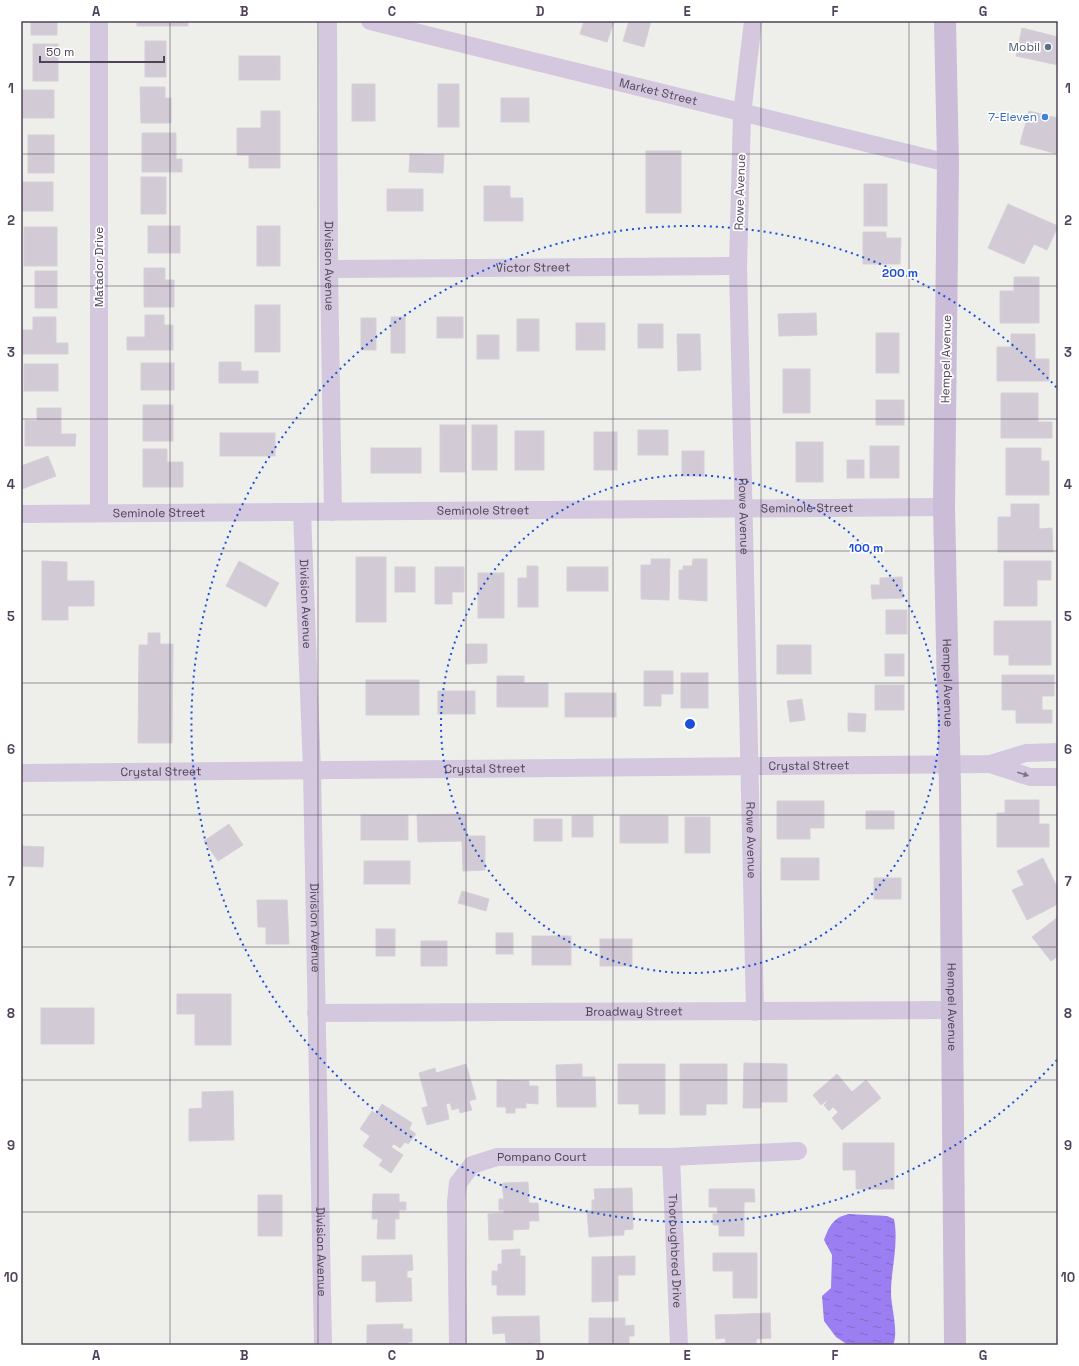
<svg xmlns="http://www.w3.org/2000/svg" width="1079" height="1366" font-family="'Space Grotesk',sans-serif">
<defs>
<pattern id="water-ripples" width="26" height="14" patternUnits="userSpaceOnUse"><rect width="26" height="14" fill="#9b7ef2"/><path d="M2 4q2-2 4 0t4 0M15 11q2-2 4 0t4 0" fill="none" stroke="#8169c7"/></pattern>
</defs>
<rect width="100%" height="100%" fill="#eeefeb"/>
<path fill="url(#water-ripples)" d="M849 1214 887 1216 894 1219C899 1244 891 1268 891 1293 891 1307 899 1332 893 1345H848L836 1337 824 1321 822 1296 831 1288 832 1255 824 1240C829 1226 834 1217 849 1214Z"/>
<g fill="#d2cad4" stroke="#d6cfd8">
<rect x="31" y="21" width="26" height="14"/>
<rect x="137" y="21" width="51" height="5"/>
<polygon points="584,21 614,21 607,42 580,34"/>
<polygon points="629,21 651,21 644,47 623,41"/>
<polygon points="1022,28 1058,37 1058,65 1016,56"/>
<rect x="145" y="41" width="21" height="36"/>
<rect x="33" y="44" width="25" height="37"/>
<rect x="239" y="56" width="41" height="24"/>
<rect x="352" y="84" width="23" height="37"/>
<rect x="438" y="84" width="21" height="43"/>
<polygon points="140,87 165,87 165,98 171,98 171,123 141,123"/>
<rect x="21" y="90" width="33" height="28"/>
<rect x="501" y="98" width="28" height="24"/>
<polygon points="261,111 280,111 280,168 249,168 249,155 237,155 237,128 261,128"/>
<polygon points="1029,111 1058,118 1058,154 1020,144"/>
<polygon points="142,133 176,133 176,159 182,159 182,172 142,172"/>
<rect x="28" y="135" width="26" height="38"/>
<rect x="646" y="151" width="35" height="62"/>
<polygon points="410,154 444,155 443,173 409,172"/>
<rect x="141" y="177" width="25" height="37"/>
<rect x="21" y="182" width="32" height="29"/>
<rect x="864" y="184" width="23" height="42"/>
<polygon points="484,186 510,186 510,198 523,198 523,221 484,221"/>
<rect x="387" y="189" width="36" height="22"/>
<polygon points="1008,204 1058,226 1047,250 1034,244 1024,264 988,248"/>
<rect x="148" y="226" width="32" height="27"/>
<rect x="257" y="226" width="23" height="40"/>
<rect x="24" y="227" width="33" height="39"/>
<polygon points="863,232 886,232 886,238 901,238 900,264 863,264"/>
<polygon points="144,268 165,268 165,280 174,280 174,307 144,307"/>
<rect x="35" y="271" width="22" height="37"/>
<polygon points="1014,277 1039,277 1039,323 1000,323 1000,291 1014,291"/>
<rect x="255" y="305" width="25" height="47"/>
<polygon points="816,313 817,335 779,336 778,314"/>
<polygon points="145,315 164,315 164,325 173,325 173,350 127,350 127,337 145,337"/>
<polygon points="33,317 56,317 56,343 68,343 68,354 21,354 21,330 33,330"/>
<rect x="391" y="317" width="14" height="36"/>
<rect x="437" y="317" width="26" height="21"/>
<rect x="361" y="318" width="15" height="32"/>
<rect x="517" y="319" width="22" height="32"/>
<rect x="576" y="323" width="29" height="27"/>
<rect x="638" y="324" width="25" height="24"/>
<rect x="876" y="333" width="23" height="40"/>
<polygon points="677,334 700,334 701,370 678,371"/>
<polygon points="1011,334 1035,334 1035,359 1049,359 1049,381 997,381 997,347 1011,347"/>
<rect x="477" y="335" width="22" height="24"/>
<polygon points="219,362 241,362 241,371 258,371 258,383 219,383"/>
<rect x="141" y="363" width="33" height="27"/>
<rect x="24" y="364" width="34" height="27"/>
<rect x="783" y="369" width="27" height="44"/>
<polygon points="1001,393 1038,393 1038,422 1052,422 1052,438 1001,438"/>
<rect x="876" y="400" width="28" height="25"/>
<rect x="143" y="405" width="30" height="36"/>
<polygon points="37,408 61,408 61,434 76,434 75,446 25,446 25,420 37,421"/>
<rect x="440" y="425" width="25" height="47"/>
<rect x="472" y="425" width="25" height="45"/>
<rect x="638" y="430" width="30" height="25"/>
<rect x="515" y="431" width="29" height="39"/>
<rect x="594" y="432" width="23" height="38"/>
<rect x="220" y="433" width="55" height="23"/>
<rect x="796" y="442" width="27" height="40"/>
<rect x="870" y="446" width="29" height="32"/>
<rect x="371" y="448" width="50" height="25"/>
<polygon points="1006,448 1041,448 1041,461 1049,461 1049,495 1006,495"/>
<polygon points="143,449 167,449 167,462 183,462 183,487 143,487"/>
<rect x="682" y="451" width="22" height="25"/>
<polygon points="48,456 56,476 22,489 21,466"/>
<rect x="847" y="460" width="17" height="18"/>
<polygon points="1011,504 1039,504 1039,529 1052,528 1053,552 998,552 998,517 1011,517"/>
<rect x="356" y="557" width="30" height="65"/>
<polygon points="651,559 670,559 669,600 641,599 641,565 651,565"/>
<polygon points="693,559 707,559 707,601 679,599 679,570 683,570 683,566 692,566"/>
<polygon points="42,561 67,562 67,581 94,581 94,606 68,606 68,620 42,620"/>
<polygon points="239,561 279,583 266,607 226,586"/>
<polygon points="1004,561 1051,561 1051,580 1037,580 1037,606 1004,606"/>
<polygon points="527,566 538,566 538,607 518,607 518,578 527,578"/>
<rect x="395" y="567" width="20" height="25"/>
<polygon points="435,567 464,567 464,592 452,592 452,604 435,604"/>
<rect x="567" y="567" width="41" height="24"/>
<rect x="478" y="573" width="26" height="45"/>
<polygon points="902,577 903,598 872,599 871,585 880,585 880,578"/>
<rect x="886" y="610" width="21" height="24"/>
<polygon points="994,621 1051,621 1051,665 1009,665 1009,655 994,655"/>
<polygon points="148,633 160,633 160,644 173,644 172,743 138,743 139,645 148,645"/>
<polygon points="466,644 487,644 487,663 466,664"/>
<rect x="777" y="645" width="34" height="29"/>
<rect x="885" y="654" width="19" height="22"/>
<polygon points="644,671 673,671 673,694 661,694 661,706 644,706"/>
<rect x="681" y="673" width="27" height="35"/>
<polygon points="1002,675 1054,675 1054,696 1042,696 1042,710 1052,710 1052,723 1016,723 1016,710 1002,710"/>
<polygon points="497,676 524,676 524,683 548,683 548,707 497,707"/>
<rect x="366" y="680" width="53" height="35"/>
<rect x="875" y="685" width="29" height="25"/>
<rect x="438" y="691" width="37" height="23"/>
<rect x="565" y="693" width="51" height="24"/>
<polygon points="802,699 805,720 790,722 787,701"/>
<polygon points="848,713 866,714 865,732 848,731"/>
<polygon points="1005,800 1039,800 1039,824 1049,824 1049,847 997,847 997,813 1005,813"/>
<polygon points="777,801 824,801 824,828 810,828 810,839 777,839"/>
<rect x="866" y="811" width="28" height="18"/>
<polygon points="466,814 467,836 485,836 485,870 463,871 462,841 418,842 417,815"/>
<rect x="361" y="815" width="47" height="25"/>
<rect x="572" y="816" width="21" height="21"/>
<rect x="620" y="816" width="48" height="27"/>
<rect x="685" y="817" width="25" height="36"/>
<rect x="534" y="819" width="28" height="22"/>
<polygon points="229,824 243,845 218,861 204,841"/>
<polygon points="21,846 44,847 43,867 21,866"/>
<rect x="781" y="858" width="38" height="22"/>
<polygon points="1043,858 1058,889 1058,904 1027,920 1012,890 1024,885 1017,871"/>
<rect x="364" y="861" width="46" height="23"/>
<rect x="874" y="878" width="27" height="21"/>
<polygon points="462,891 489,899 486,911 458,903"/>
<polygon points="257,900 287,900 289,944 266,944 266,927 258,927"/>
<polygon points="1058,917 1058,956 1051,961 1032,937"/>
<rect x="376" y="929" width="19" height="27"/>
<rect x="496" y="933" width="17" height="21"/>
<rect x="532" y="936" width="39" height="29"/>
<rect x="600" y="939" width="32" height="27"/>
<rect x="421" y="941" width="26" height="25"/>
<polygon points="177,994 231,994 231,1045 195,1045 195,1014 177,1014"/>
<rect x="41" y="1008" width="53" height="36"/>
<polygon points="744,1063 787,1064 787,1102 761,1102 761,1108 743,1108"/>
<polygon points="466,1064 476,1099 469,1101 472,1110 460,1113 459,1108 452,1110 450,1103 446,1104 449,1119 427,1125 422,1108 428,1106 419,1073 435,1068 436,1073"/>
<polygon points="582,1064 582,1077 595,1077 596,1107 557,1107 556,1065"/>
<polygon points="618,1064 665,1064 665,1114 639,1114 639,1104 618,1104"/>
<polygon points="680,1064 727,1064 727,1104 706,1104 706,1115 680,1115"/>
<polygon points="837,1074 852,1092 866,1080 881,1098 842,1130 832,1118 838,1112 833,1107 829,1111 824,1105 827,1102 826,1101 821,1105 813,1095"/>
<polygon points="497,1080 529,1081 529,1086 538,1086 538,1104 526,1103 526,1108 515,1108 515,1113 506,1113 506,1107 497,1107"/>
<polygon points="233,1091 234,1140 189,1141 189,1109 202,1108 202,1092"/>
<polygon points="382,1104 412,1123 409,1129 416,1134 408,1144 405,1142 400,1148 394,1144 391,1147 403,1155 391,1173 379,1165 383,1160 363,1146 370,1136 360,1129 372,1111 376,1114"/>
<polygon points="843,1143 894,1143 894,1189 856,1189 856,1170 843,1170"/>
<polygon points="528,1182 529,1203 538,1203 539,1221 529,1221 529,1229 513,1230 513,1240 489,1240 488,1214 504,1213 504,1210 499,1210 499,1199 504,1199 502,1185 503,1183"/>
<polygon points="632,1188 633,1229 624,1230 624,1235 589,1237 587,1211 592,1211 592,1200 595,1200 594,1189"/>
<polygon points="709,1189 754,1189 755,1202 744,1202 744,1236 719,1236 719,1225 713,1225 713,1214 718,1214 717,1207 709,1207"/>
<polygon points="373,1194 399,1194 399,1202 406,1202 406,1210 399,1210 399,1219 395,1219 395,1239 377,1239 378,1219 372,1219"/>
<rect x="258" y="1195" width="24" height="41"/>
<polygon points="520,1249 520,1256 525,1256 525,1295 497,1295 497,1285 492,1285 492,1271 498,1271 498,1264 502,1264 502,1250"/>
<polygon points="713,1253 757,1253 757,1298 733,1298 733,1271 713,1271"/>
<polygon points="412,1255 413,1270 407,1271 407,1278 411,1278 412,1301 376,1302 376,1281 362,1281 362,1256"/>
<polygon points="635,1256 635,1275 618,1275 618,1301 592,1302 592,1257"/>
<polygon points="770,1313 771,1338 756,1339 756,1345 721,1345 721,1343 726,1343 725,1338 716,1339 715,1315"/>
<polygon points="539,1316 540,1343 533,1343 533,1345 510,1345 510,1343 506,1343 505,1333 493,1334 492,1317"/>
<polygon points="589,1318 625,1318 625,1326 634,1325 634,1336 629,1336 629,1344 589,1345"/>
<polygon points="403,1324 403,1329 412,1329 412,1342 408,1342 408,1345 367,1345 367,1325"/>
</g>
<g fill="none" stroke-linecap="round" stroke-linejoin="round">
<g stroke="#d3c8dd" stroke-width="18">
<polyline points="99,21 99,513"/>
<path id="s1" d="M328 21 329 269 333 512"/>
<path id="s2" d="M370 21 948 163"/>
<path id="s3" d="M753 21 742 114 738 266 755 1012"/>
<path id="s4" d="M329 269 738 266"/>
<path id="s5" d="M302 512 312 770 323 1345"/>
<path id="s6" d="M21 514 944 507"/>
<polyline points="990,764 1030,777 1058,777"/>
<path id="s7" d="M21 773 990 764 1026 753 1058 752"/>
<path id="s8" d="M316 1013 952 1010"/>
<path id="s9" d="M671 1157 679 1345"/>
<path id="s10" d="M458 1345 456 1202 458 1183 472 1165 497 1157H671L798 1151"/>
</g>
<path stroke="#cbbcd7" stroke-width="22" id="s11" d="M945 21 948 163 944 507 950 786 955 1345"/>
</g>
<defs><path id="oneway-solid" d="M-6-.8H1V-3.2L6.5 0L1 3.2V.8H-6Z"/></defs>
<use fill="#7d7288" href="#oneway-solid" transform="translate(1023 774) rotate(18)"/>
<path fill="none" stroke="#4f435a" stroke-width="1" stroke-opacity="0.55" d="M170 21V1345M318 21V1345M466 21V1345M613 21V1345M761 21V1345M909 21V1345M21 154H1058M21 286H1058M21 419H1058M21 551H1058M21 683H1058M21 815H1058M21 947H1058M21 1080H1058M21 1212H1058"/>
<g fill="none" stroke="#1d4ed8" stroke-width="2" stroke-dasharray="2 4">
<circle cx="690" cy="724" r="249"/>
<path d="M1057 1060A498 498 0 1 1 1057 388"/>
</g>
<circle fill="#5c6f8a" stroke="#fff" stroke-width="1.5" cx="1048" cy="47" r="4"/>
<circle fill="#3f7fe0" stroke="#fff" stroke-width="1.5" cx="1045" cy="117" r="4"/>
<g text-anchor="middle" stroke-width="3.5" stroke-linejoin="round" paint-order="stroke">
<g font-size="12" fill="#4e5e75" stroke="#fff" text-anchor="end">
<text x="1040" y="51">Mobil</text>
</g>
<g font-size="12" fill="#4f435a" stroke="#fff">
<text dy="4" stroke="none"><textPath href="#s2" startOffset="297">Market Street</textPath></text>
<text transform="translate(740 192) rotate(-88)" y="4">Rowe Avenue</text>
<text dy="4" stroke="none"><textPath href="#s1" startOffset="245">Division Avenue</textPath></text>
<text transform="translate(99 267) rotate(-90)" y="4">Matador Drive</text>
<text dy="4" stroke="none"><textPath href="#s4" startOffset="204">Victor Street</textPath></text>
<text transform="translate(946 359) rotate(-89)" y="4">Hempel Avenue</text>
<text dy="4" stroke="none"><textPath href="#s6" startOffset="786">Seminole Street</textPath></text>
<text dy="4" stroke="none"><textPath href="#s6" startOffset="462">Seminole Street</textPath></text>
<text dy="4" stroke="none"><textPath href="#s6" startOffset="138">Seminole Street</textPath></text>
<text dy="4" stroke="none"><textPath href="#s3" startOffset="496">Rowe Avenue</textPath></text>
<text dy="4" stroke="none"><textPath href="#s5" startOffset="92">Division Avenue</textPath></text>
<text dy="4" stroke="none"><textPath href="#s11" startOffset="662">Hempel Avenue</textPath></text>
<text dy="4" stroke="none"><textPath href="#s7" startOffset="788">Crystal Street</textPath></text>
<text dy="4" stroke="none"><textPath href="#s7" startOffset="464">Crystal Street</textPath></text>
<text dy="4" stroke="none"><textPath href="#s7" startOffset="140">Crystal Street</textPath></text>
<text dy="4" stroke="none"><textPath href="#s3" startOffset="820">Rowe Avenue</textPath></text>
<text dy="4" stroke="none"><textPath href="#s5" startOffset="416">Division Avenue</textPath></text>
<text dy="4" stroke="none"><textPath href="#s11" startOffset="986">Hempel Avenue</textPath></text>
<text dy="4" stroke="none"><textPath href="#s8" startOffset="318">Broadway Street</textPath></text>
<text dy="4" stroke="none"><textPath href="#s10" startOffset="256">Pompano Court</textPath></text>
<text dy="4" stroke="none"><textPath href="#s9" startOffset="94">Thoroughbred Drive</textPath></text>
<text dy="4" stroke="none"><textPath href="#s5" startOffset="740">Division Avenue</textPath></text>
</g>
<g font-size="12" fill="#366cbe" stroke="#fff" text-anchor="end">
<text x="1037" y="121">7-Eleven</text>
</g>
</g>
<circle cx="690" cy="724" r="6" fill="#1d4ed8" stroke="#fff" stroke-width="2"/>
<g font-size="12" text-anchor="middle" font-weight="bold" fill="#1d4ed8" stroke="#fff" stroke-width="3.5" stroke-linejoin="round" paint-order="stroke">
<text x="900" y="277">200 m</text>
<text x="866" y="552">100 m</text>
</g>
<rect width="1079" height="1366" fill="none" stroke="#ffffff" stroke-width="44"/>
<path d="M40 56v6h124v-6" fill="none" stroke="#4f435a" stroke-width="2"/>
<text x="46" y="56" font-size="12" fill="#4f435a" stroke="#ffffff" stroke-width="3" paint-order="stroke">50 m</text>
<rect x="22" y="22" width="1035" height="1322" fill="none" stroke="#4f435a" stroke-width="1.5"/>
<g font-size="13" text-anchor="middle" font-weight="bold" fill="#4f435a">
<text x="96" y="16">A</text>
<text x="244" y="16">B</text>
<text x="392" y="16">C</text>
<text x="540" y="16">D</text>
<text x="687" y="16">E</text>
<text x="835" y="16">F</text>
<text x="983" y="16">G</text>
<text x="11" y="93">1</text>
<text x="1068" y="93">1</text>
<text x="11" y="225">2</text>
<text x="1068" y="225">2</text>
<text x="11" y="357">3</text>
<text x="1068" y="357">3</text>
<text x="11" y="489">4</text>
<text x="1068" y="489">4</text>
<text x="11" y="621">5</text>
<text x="1068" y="621">5</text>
<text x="11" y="754">6</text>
<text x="1068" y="754">6</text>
<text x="11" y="886">7</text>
<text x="1068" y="886">7</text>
<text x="11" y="1018">8</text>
<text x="1068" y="1018">8</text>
<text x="11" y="1150">9</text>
<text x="1068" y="1150">9</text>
<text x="11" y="1282">10</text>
<text x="1068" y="1282">10</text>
<text x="96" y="1360">A</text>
<text x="244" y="1360">B</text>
<text x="392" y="1360">C</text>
<text x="540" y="1360">D</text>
<text x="687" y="1360">E</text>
<text x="835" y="1360">F</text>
<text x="983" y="1360">G</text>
</g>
</svg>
